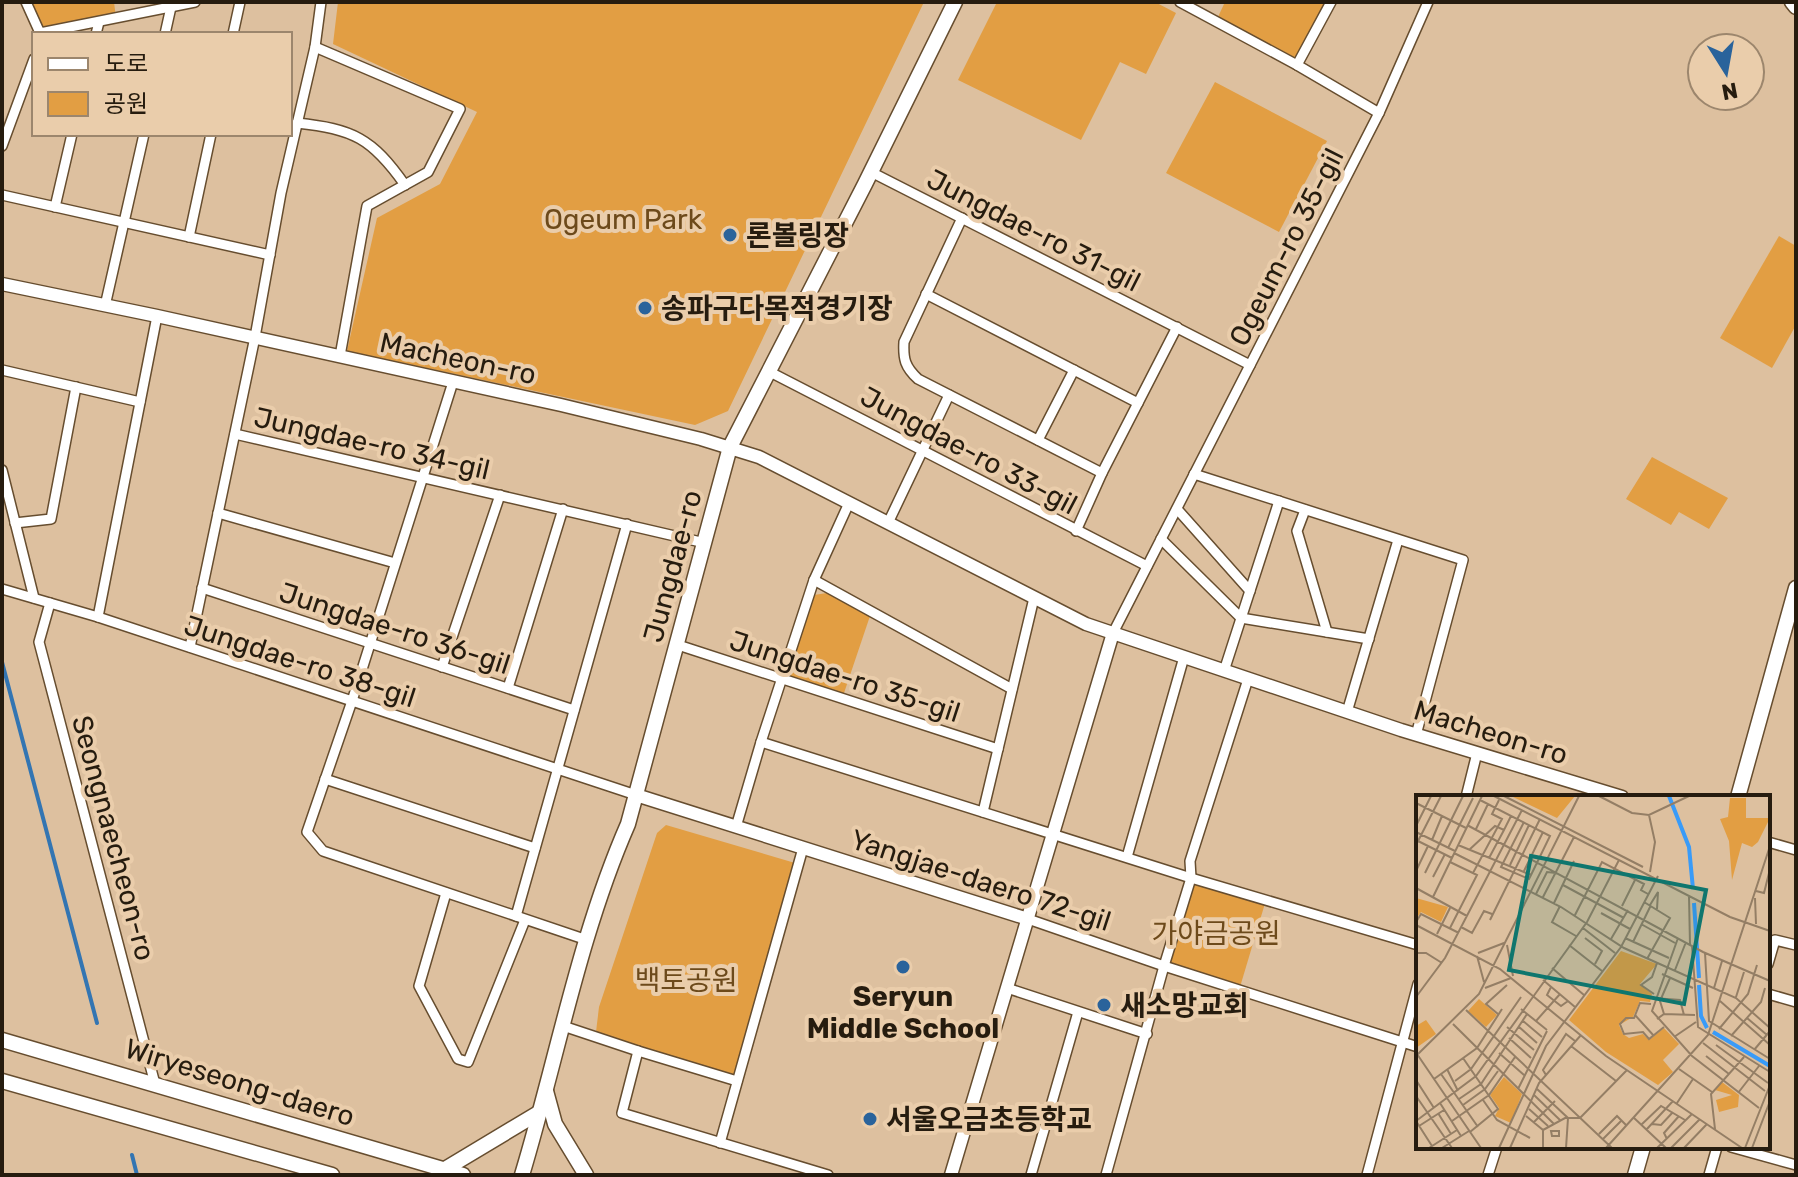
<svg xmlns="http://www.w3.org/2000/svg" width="1798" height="1177" font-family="Rubik,'Noto Sans KR',sans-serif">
<rect width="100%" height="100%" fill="#ddc09f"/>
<g fill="#e29e43">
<polygon points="26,2 114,2 116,18 43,33"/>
<polygon points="338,2 924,2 728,411 695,425 347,351 377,218 440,184 477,112 333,44"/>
<polygon points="997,2 1155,2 1176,13 1146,74 1120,62 1081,140 958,80"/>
<polygon points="1225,2 1327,2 1296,61 1217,19"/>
<polygon points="1215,82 1327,141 1279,232 1166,173"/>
<polygon points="1779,236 1796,246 1796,325 1772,368 1720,338"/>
<polygon points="1652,457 1728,498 1709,529 1679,512 1671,525 1626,499"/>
<polygon points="827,593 870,616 843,696 787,678 814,595"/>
<polygon points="666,825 795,863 734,1076 596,1032 599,1007 657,833"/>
<polygon points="1191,878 1266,900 1240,987 1164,966"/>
</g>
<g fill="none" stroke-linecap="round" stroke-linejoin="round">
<g stroke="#3375b2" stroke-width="4">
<polyline points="2,662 97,1023"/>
<polyline points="132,1155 137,1175"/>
</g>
<g stroke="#664d2f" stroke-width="12">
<g id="minor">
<polyline points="26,2 40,33 195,2"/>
<polyline points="1180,2 1297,65 1379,113"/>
<polyline points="96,34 99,22"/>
<polyline points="165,34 171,7"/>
<polyline points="233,34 240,2"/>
<polyline points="315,47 460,109 428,172 367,206 340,356"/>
<polyline points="1297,65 1331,2"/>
<path d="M297 123C353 129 372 138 405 185"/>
<polyline points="2,146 34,59"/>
<polyline points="871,172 1250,365"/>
<polyline points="2,195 270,255"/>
<polyline points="55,207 72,134"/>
<path d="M962 218 904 342C903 359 905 367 918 379L1102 473"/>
<polyline points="189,237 211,134"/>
<polyline points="926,294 1138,403"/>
<polyline points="105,306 144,134"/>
<polyline points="2,370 140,402"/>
<polyline points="770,372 1147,566"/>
<polyline points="453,382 352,701 307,832 323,851 587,940"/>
<polyline points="235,434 705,543"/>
<polyline points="1038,440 1074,370"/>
<polyline points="2,470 34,598"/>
<polyline points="1194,474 1463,560 1416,735"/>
<polyline points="1177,509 1250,591"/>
<polyline points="1305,510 1297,531 1327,632"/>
<polyline points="218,513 395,563"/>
<polyline points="15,523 51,519 76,387"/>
<polyline points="888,523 949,395"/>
<polyline points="1076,531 1102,473 1177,327"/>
<polyline points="1161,539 1241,618 1369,639"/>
<polyline points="814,580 1012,689"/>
<polyline points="202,588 574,710"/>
<polyline points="2,589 98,617 636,795"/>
<polyline points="50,603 39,642 155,1084"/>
<polyline points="98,617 157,316"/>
<polyline points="1113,633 1379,113 1428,2"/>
<polyline points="678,645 998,749"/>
<polyline points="190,647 255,337 281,193 315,47 321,2"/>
<polyline points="442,667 500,495"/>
<polyline points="1224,671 1279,501"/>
<polyline points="508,688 563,509"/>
<polyline points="1347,712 1398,540"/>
<polyline points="761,742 1191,878 1418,945"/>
<polyline points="325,779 535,848"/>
<polyline points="1466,797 1477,753"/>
<polyline points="983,812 1034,598"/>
<polyline points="736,827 761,742 814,580 849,503"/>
<polyline points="1768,842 1796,850"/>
<polyline points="1127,857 1184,657"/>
<polyline points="446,893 419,986 458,1059 468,1062 525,920"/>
<polyline points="516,916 627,524"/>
<polyline points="1028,919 1164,966 1418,1047"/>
<polyline points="1768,964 1775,940 1796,945"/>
<polyline points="1007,988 1147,1034"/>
<polyline points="1768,994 1796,1002"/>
<polyline points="563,1026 638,1051 622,1113 828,1175"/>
<polyline points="638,1051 737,1081"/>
<polyline points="720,1143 803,848"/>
<polyline points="1731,1147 1796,1165"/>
<polyline points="1031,1175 1078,1012"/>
<polyline points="1106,1175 1164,966 1191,878 1190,861 1248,679"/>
<polyline points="1367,1175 1418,984"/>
<polyline points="1488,1175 1497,1147"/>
<polyline points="1709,1175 1717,1147"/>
</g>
</g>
<g stroke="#664d2f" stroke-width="15">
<g id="tertiary">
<polyline points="2,284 157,316 561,405 701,439 759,457 1086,624 1401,730 1622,797"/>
<polyline points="636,795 1028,919"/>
<polyline points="951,1175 1113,633"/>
</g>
</g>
<g stroke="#664d2f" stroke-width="17">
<path id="secondary" d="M522 1175C557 1059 579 936 628 824L730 447 865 184 955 2"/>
</g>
<g stroke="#664d2f" stroke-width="17">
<g id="primary">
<polyline points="1792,2 1796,7"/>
<polyline points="1738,797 1796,588"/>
<polyline points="2,1040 463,1175"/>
<polyline points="2,1081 332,1175"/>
<polyline points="546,1091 555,1124 586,1175"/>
<polyline points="445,1169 540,1112"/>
<polyline points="1635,1175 1643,1147"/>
</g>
</g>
<use href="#minor" stroke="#fff" stroke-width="9"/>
<use href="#tertiary" stroke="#fff" stroke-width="12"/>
<use href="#secondary" stroke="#fff" stroke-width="14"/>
<use href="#primary" stroke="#fff" stroke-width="14"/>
</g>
<g fill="#2a639b" stroke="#eacdab" stroke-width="3">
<circle cx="730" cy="235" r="8"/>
<circle cx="645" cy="308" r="8"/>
<circle cx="903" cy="967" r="8"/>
<circle cx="1104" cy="1005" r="8"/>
<circle cx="870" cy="1119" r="8"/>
</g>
<g text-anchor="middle" stroke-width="8" stroke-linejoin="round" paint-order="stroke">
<g font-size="28" fill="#6d4a1b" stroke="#eacdab">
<text x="623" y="229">Ogeum Park</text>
<text x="1216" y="943">가야금공원</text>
<text x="686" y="990">백토공원</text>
</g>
<g font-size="28" fill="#261c0f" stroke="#eacdab">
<text transform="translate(1034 230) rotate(27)" y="10">Jungdae-ro 31-gil</text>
<text transform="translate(1286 247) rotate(-63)" y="10">Ogeum-ro 35-gil</text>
<text transform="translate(458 358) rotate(12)" y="10">Macheon-ro</text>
<text transform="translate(372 443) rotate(13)" y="10">Jungdae-ro 34-gil</text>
<text transform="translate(969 450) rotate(28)" y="10">Jungdae-ro 33-gil</text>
<text transform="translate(672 566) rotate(-75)" y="10">Jungdae-ro</text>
<text transform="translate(395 628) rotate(18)" y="10">Jungdae-ro 36-gil</text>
<text transform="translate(300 661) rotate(18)" y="10">Jungdae-ro 38-gil</text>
<text transform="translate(845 676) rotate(18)" y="10">Jungdae-ro 35-gil</text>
<text transform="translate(1491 732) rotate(17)" y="10">Macheon-ro</text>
<text transform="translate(114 838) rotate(75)" y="10">Seongnaecheon-ro</text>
<text transform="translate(981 880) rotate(18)" y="10">Yangjae-daero 72-gil</text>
<text transform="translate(240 1082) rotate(17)" y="10">Wiryeseong-daero</text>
</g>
<g font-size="28" font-weight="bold" fill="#261c0f" stroke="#eacdab" text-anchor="start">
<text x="746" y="245">론볼링장</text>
<text x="661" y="318">송파구다목적경기장</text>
<text x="903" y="1006" text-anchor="middle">Seryun<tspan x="903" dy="32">Middle School</tspan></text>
<text x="1120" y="1015">새소망교회</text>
<text x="886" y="1129">서울오금초등학교</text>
</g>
</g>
<g transform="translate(1416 795)">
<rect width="354" height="354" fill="#ddc09f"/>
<path d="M95 1H159L141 23ZM314 3H330V23H354L342 47 336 52 326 48 316 85 313 46 304 24 312 22ZM0 103 32 112 25 127 5 117 0 124ZM205 156 241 169 224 189 236 199 234 207 224 206 217 222 203 230 207 239 213 243 227 239 233 245 248 233 263 249 247 265 257 277 242 290 190 257 153 225ZM63 204 81 220 70 232 52 216ZM10 225 20 239 0 253V231ZM88 282 106 299 95 328 79 321 83 313 74 300ZM306 287 323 300 322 312 303 317 300 305 316 300 299 295Z" fill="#e29e43"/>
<path fill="none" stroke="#399bf8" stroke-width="4" d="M253 1 273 52 277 94M278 108 283 183M283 190 285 221 291 233M297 237 354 271"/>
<path fill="none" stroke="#947e65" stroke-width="2" d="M78 1 314 122 354 136M88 1 227 72M183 1 216 18 233 20 273 1M64 5 134 41 115 80M0 8 50 33M233 20 239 47 234 77M108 27 85 72 113 84 115 80M51 30 287 157 354 186M0 31 15 1M60 34 72 9M0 37 39 56M16 45 26 21M2 46 36 63M0 50 25 1M42 50 115 80M32 53 57 3M53 55 79 31 88 35 95 21M38 58 145 112 208 153 320 203 354 233M73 63 88 35M94 70 113 30M0 76 12 51M108 76 127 37M9 78 47 1M57 78 86 24 76 19 83 5M17 82 29 59M147 90 208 123M0 93 51 121M340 96 348 98 354 74M120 99 131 77 140 78M273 101 274 150M17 102 66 1M127 102 158 42M339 103 340 129M228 107 254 123 231 164M138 108 158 66M234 110 242 97 241 114M144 111 136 127 160 141M206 111 219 85M185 118 214 134M159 120 186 67 228 89 225 95 232 99M74 125 124 24M0 127 5 119 43 138M225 129 259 148M0 130 84 174 190 261 326 353M45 132 56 138 68 116 76 119M34 133 61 80 34 67M167 133 199 158M21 139 34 113M169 143 186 156 179 169M209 143 253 163M262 143 236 216 276 261 343 313M195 144 212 115M217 147 235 110M91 150 97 181M153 150 186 176M276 151 282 232 354 277M0 158H10L26 168M62 158 88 148M289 158 293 226 354 264M61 161 68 187M136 173 168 200M259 175 270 147M246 179 277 193M127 185 159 212M135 192 131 200 145 211 152 206M69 193 95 183M298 193 306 166M238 199 225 190 236 182 241 168M0 202 29 163 106 15M320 202 328 177M237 203 264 205 268 220M304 206 354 250M235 209 224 208 218 223H210L204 229 208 239 227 237 233 244 248 232M105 214 131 235M50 215 196 353M82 219 70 209 91 190M248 219 244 206 254 183M219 220 238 241M331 223 351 240M241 224 248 219 279 220M106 225 126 242M120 226 144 199M37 229 138 329M102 231 121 248M91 232 118 255M303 234 332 199 341 170M315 241 345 207 349 193M258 242 280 227M93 243 115 263M287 248 349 296M300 250 352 288M155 251 200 286M338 255 354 236M83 258 108 280M1 259 65 353M0 261 63 199 163 1M290 261 313 279M47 263 82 314 54 337M31 274 42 296M263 274 296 297M25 279 62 332M130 280 127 275 150 239 159 246M18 284 61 253 86 214M0 285 18 313M39 286 55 274 105 202M102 294 131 236M121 294 152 323 150 353M322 298 343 271M118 300 145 326M0 301 36 353M43 304 65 289 111 219M67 305 81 325 114 343M24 308 45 341M261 308 277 284M47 310 69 294 82 276M113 314 132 331M22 318 35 339M110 321 127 335V353M217 322 250 353M0 326 60 281 171 127 203 65M0 326 16 351M36 326 73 300 99 262M118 327 139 306M236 329 245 330 257 317M225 330 245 311 269 325M3 331 28 315M299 334 295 299 328 262M127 335 149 323H164L211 275M230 335 257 306M135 336H143V341H136ZM183 339 201 321 210 330M187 344 205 326M251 344 248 338 263 321M13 353 41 335M26 353 53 336M83 353 130 251 205 152 242 81M94 353 123 288 165 240M190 353 292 240 354 51M241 353 276 319M255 353 284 324M268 353 291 329M329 353 354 290M336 353 354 306"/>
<path fill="#0f766e" fill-opacity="0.15" stroke="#0f766e" stroke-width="4" d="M115 61 290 95 268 209 93 175Z"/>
<rect width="354" height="354" fill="none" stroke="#261c0f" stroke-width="4"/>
</g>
<rect width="1798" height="1177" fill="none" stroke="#261c0f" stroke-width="8"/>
<rect x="32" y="32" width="260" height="104" fill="#eacdab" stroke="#9c866d" stroke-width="2"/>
<rect x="48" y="58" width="40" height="12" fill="#ffffff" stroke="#9c866d" stroke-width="2"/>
<text x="104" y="72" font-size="24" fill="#261c0f">도로</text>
<rect x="48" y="92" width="40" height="24" fill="#e29e43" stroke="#9c866d" stroke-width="2"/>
<text x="104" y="112" font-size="24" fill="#261c0f">공원</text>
<g transform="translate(1726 72) rotate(169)"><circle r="38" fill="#eacdab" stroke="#9c866d" stroke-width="2"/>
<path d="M0-6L14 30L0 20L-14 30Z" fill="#2a639b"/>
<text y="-12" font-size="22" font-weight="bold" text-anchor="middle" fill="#261c0f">N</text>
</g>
</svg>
